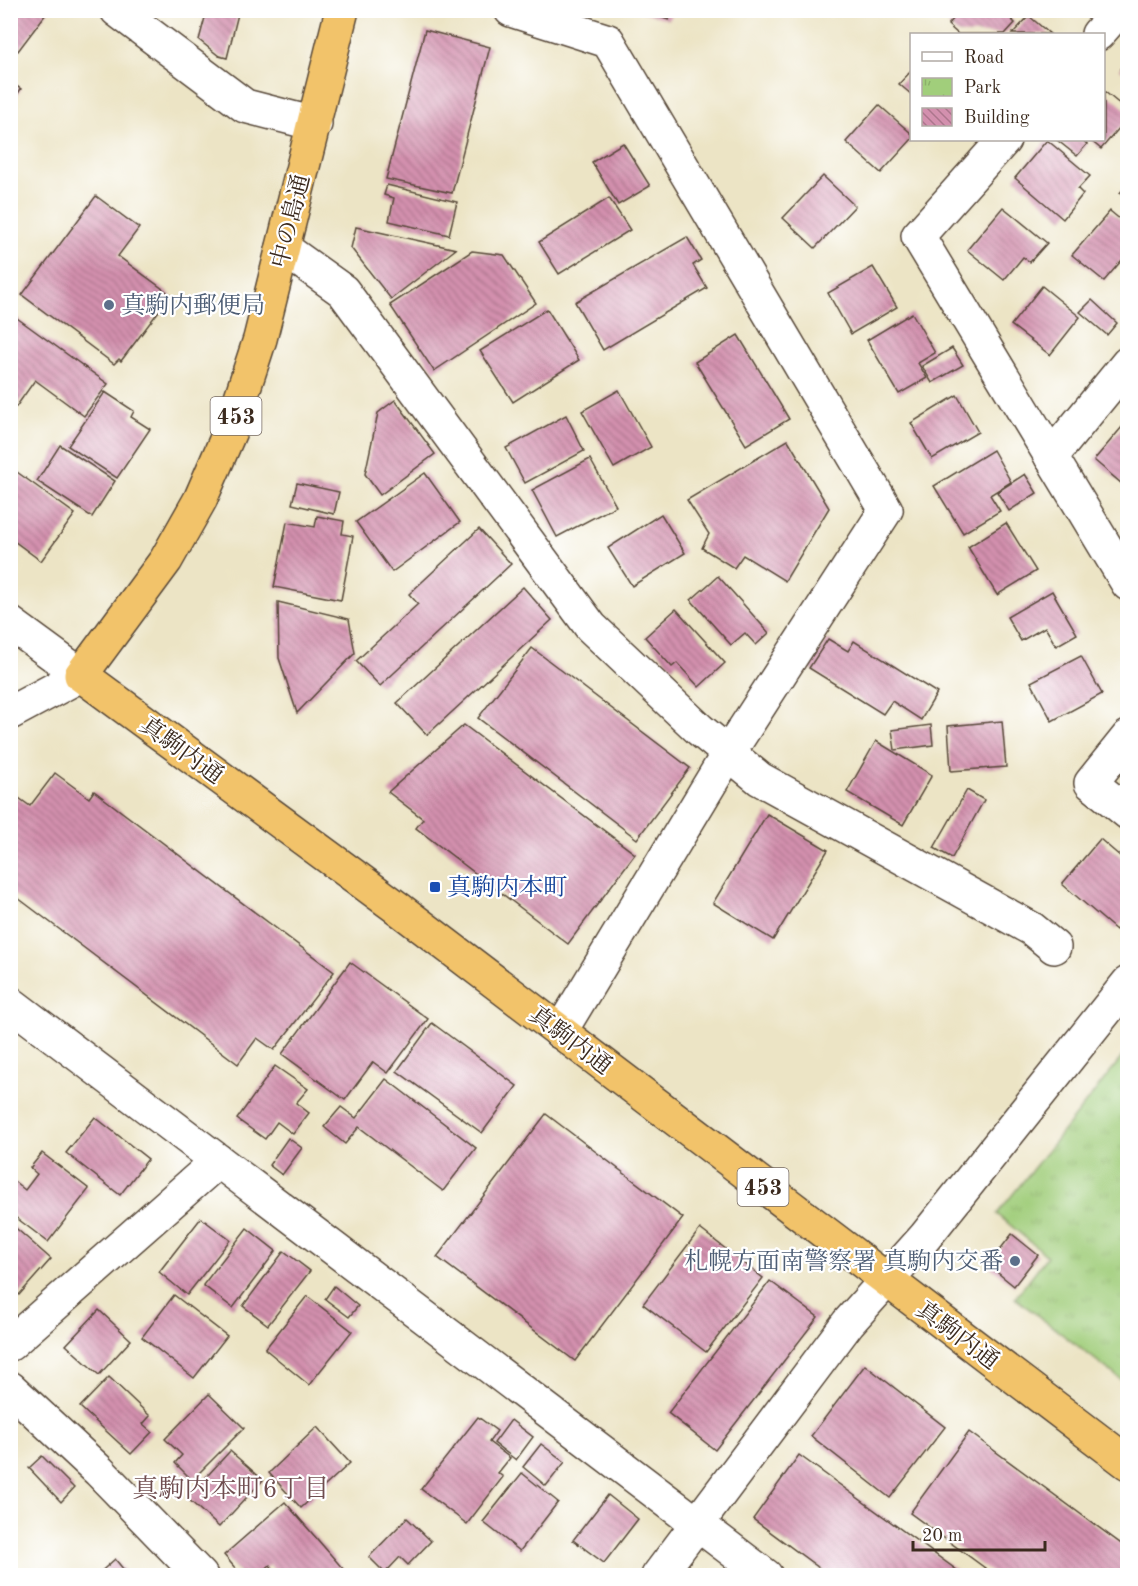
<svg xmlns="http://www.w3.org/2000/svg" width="1138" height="1586" font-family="'Old Standard TT','Noto Serif JP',serif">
<defs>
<pattern id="park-tufts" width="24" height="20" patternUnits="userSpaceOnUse" patternTransform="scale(1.5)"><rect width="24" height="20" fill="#a1ce7b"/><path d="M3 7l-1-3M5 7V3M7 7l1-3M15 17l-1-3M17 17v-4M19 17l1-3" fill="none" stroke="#8cb16a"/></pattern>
<pattern id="building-back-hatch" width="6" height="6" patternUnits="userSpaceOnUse" patternTransform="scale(1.5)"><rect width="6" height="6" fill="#d390ae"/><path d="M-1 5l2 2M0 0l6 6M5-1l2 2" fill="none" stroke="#ac768d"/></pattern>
</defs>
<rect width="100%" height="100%" fill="#fff"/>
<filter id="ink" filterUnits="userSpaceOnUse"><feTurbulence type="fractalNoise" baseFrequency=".0167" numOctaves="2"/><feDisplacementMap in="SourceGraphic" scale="12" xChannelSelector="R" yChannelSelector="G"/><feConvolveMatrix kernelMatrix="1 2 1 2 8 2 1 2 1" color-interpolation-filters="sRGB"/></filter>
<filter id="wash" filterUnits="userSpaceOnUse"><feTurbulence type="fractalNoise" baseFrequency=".008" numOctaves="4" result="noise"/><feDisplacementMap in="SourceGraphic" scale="24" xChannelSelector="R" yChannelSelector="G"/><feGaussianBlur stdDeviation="1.35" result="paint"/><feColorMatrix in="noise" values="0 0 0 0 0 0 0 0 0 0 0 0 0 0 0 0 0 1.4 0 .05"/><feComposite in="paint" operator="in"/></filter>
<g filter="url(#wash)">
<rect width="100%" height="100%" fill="#ece4c5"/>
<polygon fill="url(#park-tufts)" stroke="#6e7c4c" stroke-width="1.5" points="1127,1051 1127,1384 1015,1298 1047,1256 997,1214"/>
<g id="blocks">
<g fill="url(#building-back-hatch)">
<polygon points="10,10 49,10 18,51 10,45"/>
<polygon points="207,10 239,10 227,58 219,56 199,40"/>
<polygon points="637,10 672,10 669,20"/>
<polygon points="961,10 1002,10 1015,23 1005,34 958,34 948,25"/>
<polygon points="1029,16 1050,34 1012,34"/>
<polygon points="425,30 490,47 452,193 386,179"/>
<polygon points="1128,60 1128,76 1120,69"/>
<polygon points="912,70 912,95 899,84"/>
<polygon points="10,82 21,89 10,105"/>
<polygon points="1104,91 1128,111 1128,118 1101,149 1090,140 1104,140"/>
<polygon points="879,105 912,134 912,139 881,173 846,142"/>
<polygon points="1047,140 1090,176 1078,189 1083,194 1063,219 1015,178"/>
<polygon points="1057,140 1082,140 1087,144 1077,156"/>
<polygon points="623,143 650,186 618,205 592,162"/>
<polygon points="823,176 855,206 815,248 783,218"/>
<polygon points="1128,184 1128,199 1120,193"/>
<polygon points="387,185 457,202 449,235 389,221 394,198 384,195"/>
<polygon points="96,196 139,228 118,256 171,295 121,361 119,359 114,364 22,295"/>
<polygon points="609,198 630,230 559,274 539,242"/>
<polygon points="1003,207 1047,243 1030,262 1023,257 1004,280 967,250"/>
<polygon points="1110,211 1128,226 1128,253 1104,281 1072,255"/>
<polygon points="356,227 456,249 391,299 351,248"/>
<polygon points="687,237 701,260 693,265 707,288 603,350 575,302"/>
<polygon points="472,251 504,255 536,303 434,371 390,305"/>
<polygon points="873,267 897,307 851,334 828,293"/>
<polygon points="1042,286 1080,317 1050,355 1011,325"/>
<polygon points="1092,300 1117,323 1107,335 1080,312"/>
<polygon points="547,309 579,360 513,402 480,351"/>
<polygon points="10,313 108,384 84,416 35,380 16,407 10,404"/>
<polygon points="912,313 935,353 918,363 927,378 899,394 867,340"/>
<polygon points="738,335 789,419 746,445 695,362"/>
<polygon points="952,348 963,365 932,383 922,366"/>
<polygon points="619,390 651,447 614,468 582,411"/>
<polygon points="105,392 134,411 131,417 150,429 117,478 68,446"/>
<polygon points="957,395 978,432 932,459 911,423"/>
<polygon points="395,400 435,454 380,495 365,474 378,413"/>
<polygon points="566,415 584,451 525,483 506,448"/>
<polygon points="1128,420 1128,489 1094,460"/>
<polygon points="788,440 829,508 785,581 743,555 734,568 702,548 709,534 687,500"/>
<polygon points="60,445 115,481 92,517 37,481"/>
<polygon points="993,450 1011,482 990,495 1000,511 963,533 934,486"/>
<polygon points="590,459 616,506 557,537 532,490"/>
<polygon points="10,467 75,514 41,561 10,538"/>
<polygon points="425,473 460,522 392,572 356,522"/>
<polygon points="1025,474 1037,493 1009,511 997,492"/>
<polygon points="297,483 339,492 334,514 292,504"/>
<polygon points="661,514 685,553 632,586 608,548"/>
<polygon points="317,516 344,521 342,534 353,536 341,600 274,587 287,522 315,527"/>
<polygon points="1006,523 1036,571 997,595 968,547"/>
<polygon points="479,529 511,564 380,686 356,661 418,604 409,594"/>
<polygon points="718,576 769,633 756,645 745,633 731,645 691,600"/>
<polygon points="523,587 552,620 427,735 397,703"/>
<polygon points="1052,591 1077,634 1056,646 1045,627 1021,641 1007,617"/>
<polygon points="278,602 349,619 355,653 297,713 279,658"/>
<polygon points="676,609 725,663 699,687 677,663 672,667 645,637"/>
<polygon points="828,639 848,651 854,641 937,693 921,720 892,701 883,714 809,668"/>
<polygon points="532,648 690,768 637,839 478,718"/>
<polygon points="1081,656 1102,694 1052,721 1031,682"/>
<polygon points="1002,721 1006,767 951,771 948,726"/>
<polygon points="464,725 635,854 568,944 416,828 423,819 388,792"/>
<polygon points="931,725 933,745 895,750 892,730"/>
<polygon points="876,741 932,775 903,825 847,792"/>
<polygon points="55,773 89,798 94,791 334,972 274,1050 257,1038 238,1064 10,892 10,803 16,796 30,806"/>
<polygon points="967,790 984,800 952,858 934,848"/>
<polygon points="767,814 828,850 773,940 713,903"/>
<polygon points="1100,839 1128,863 1128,916 1116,930 1062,884"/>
<polygon points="350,962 428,1019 388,1073 373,1062 345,1100 282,1054"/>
<polygon points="432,1023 517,1086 482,1133 397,1071"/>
<polygon points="275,1066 308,1089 296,1103 309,1113 293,1134 277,1122 265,1139 237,1119"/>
<polygon points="386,1079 476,1148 443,1191 359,1127 345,1144 324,1127 341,1107 356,1118"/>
<polygon points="546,1114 683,1218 575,1361 437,1257"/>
<polygon points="95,1117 148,1159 120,1195 66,1153"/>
<polygon points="288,1138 302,1148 282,1175 269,1165"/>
<polygon points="42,1153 89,1189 48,1242 10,1213 10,1187 15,1182 25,1190 37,1174 30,1168"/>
<polygon points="201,1218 230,1240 187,1295 159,1272"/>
<polygon points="10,1223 51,1259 19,1295 10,1288"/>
<polygon points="247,1228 276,1251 233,1308 203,1285"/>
<polygon points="700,1229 763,1278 706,1352 643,1304"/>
<polygon points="1012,1234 1038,1255 1014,1286 988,1265"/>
<polygon points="284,1251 310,1271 268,1325 243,1306"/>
<polygon points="770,1281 818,1317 715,1450 668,1413"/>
<polygon points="334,1286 358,1306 349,1317 325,1299"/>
<polygon points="174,1295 227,1336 194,1378 142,1337"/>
<polygon points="307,1296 352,1331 309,1385 265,1349"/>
<polygon points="99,1310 131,1340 99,1375 66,1345"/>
<polygon points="865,1365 945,1427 890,1498 811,1436"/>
<polygon points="109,1377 150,1416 143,1424 152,1432 131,1454 80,1407"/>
<polygon points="209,1394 244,1428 192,1480 175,1463 182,1455 165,1439"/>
<polygon points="478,1417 497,1431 489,1442 510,1458 498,1473 503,1477 467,1524 421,1489"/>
<polygon points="511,1420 533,1437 516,1460 494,1443"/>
<polygon points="317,1427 350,1463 301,1508 269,1473"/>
<polygon points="969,1432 1128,1549 1128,1576 996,1576 910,1513"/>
<polygon points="541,1444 565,1462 546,1486 523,1467"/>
<polygon points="230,1451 263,1480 219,1527 187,1498"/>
<polygon points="799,1455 965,1576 830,1576 753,1519"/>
<polygon points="42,1456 74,1488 61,1502 29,1468"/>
<polygon points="522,1473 558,1502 520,1551 483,1522"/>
<polygon points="608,1495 638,1519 604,1563 573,1540"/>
<polygon points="285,1502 344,1570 339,1576 279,1576 270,1565 258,1576 242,1576 224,1555"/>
<polygon points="407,1518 431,1541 408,1565 400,1557 385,1573 369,1557"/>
<polygon points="115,1559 129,1576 96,1576"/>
</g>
</g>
</g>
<g filter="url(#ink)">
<use href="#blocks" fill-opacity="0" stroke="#564637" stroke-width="1.5"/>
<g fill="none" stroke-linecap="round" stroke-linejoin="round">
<g stroke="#564637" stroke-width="36">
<g id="minor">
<polyline points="117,10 245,106 315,124"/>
<polyline points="511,10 608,41 886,510 728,754 560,1032"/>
<polyline points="1098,34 1119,10"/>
<polyline points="1004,140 918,236 1128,584"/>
<polyline points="283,248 343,291 591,627 700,730 760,779 1032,929 1054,947"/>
<polyline points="1051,457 1128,363"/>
<polyline points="10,623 81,675 10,713"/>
<polyline points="1128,737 1091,783 1128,813"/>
<polyline points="10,1003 766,1576"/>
<polyline points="10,1344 218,1161"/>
<polyline points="10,1388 99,1471 201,1576"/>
<polyline points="658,1576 848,1323 925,1237 1128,983"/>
</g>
</g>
<g stroke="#564637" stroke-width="36">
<polyline id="highway" points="342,10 260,339 230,431 200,500 166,560 81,675 399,909 1128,1463"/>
</g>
<use href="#minor" stroke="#fff" stroke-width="33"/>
<use href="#highway" stroke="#f2c36a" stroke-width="33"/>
</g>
</g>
<g fill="#5c6f8a" stroke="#fff" stroke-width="2">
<circle cx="109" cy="305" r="6"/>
<circle cx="1015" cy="1261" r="6"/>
</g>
<rect fill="#1a4fb4" stroke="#fff" stroke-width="2" x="429" y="881" width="12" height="12" rx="3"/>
<g text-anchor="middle" stroke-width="4.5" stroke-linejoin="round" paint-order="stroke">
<g fill="#fff" stroke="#766a62" stroke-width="1.5">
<rect x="210.5" y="397" width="51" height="38" rx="4.5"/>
<rect x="737.5" y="1168" width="51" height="38" rx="4.5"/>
</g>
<g font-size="22" font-weight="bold" fill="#3b2a1e">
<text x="236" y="424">453</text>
<text x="763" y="1195">453</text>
</g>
<g font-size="24" fill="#3b2a1e" stroke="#fff">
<text transform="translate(290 221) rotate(-76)" y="8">中の島通</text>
<text transform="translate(182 750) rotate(36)" y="8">真駒内通</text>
<text transform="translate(571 1040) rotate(37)" y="8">真駒内通</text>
<text transform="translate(958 1335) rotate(37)" y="8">真駒内通</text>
</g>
<g font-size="24" fill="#4e5e75" stroke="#fff" text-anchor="start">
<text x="121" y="313">真駒内郵便局</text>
<text x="1003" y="1269" text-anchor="end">札幌方面南警察署 真駒内交番</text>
</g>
<g font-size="24" fill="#164399" stroke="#fff" text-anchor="start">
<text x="447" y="895">真駒内本町</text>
</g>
<g font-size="26" fill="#704e50" stroke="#fff">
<text x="231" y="1497">真駒内本町6丁目</text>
</g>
</g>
<rect width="1138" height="1586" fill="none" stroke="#fff" stroke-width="36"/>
<rect x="910" y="33" width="195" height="108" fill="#ffffff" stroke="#b1aaa5" stroke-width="1.5"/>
<rect x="922" y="52" width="30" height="9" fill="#ffffff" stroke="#b1aaa5" stroke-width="1.5"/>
<text x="964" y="63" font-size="18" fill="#3b2a1e">Road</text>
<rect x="922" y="78" width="30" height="18" fill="url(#park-tufts)" stroke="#b1aaa5" stroke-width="1.5"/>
<text x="964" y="93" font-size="18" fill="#3b2a1e">Park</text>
<rect x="922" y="108" width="30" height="18" fill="url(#building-back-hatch)" stroke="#b1aaa5" stroke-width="1.5"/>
<text x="964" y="123" font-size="18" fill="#3b2a1e">Building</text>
<path d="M913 1541v9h132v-9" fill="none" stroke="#3b2a1e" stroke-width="3"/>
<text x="922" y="1541" font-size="18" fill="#3b2a1e" stroke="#ffffff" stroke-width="4.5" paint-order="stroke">20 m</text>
</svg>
